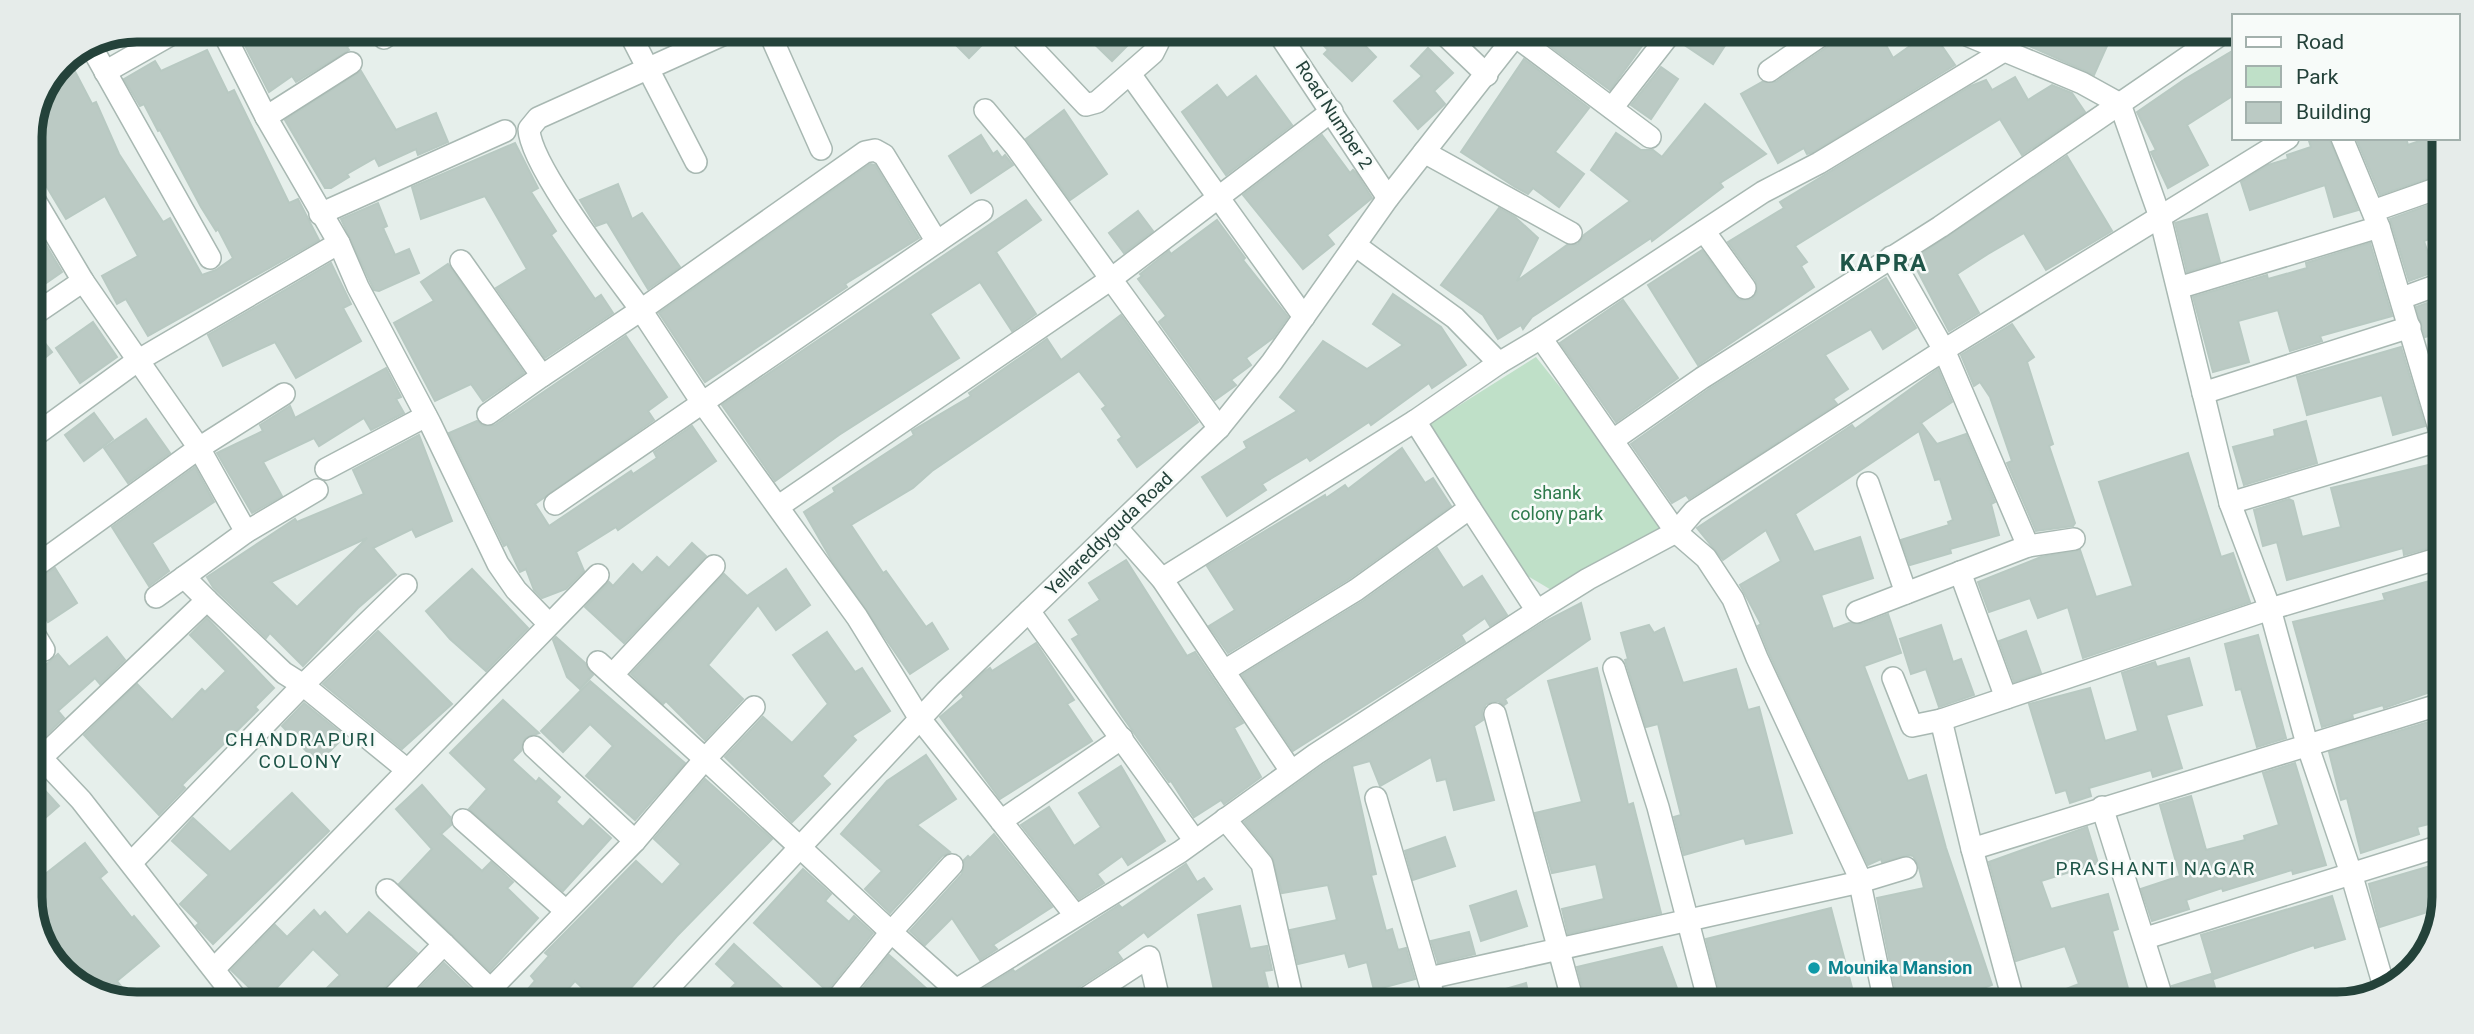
<svg xmlns="http://www.w3.org/2000/svg" width="2474" height="1034" font-family="Roboto,sans-serif">
<rect width="100%" height="100%" fill="#e6efeb"/>
<polygon fill="#bfe0c8" points="1536,357 1676,532 1553,591 1506,563 1420,430"/>
<g fill="#bbcac4" stroke="#b8c9c2" stroke-width="2" fill-rule="evenodd">
<polygon points="237,30 273,30 371,31 347,47 349,50 296,82 292,76 269,92"/>
<polygon points="944,33 994,33 969,58"/>
<polygon points="1083,33 1140,33 1112,61"/>
<polygon points="1313,34 1354,34 1376,57 1352,81 1324,54 1328,50"/>
<polygon points="1541,35 1650,35 1610,90 1539,38"/>
<polygon points="1682,35 1714,35 1726,44 1713,64 1680,42"/>
<polygon points="1837,36 1881,36 1893,58 1924,36 1935,36 1955,65 1813,152 1807,154 1804,148 1778,163 1741,94 1762,82 1776,82 1827,47"/>
<polygon points="2007,36 2047,37 2111,37 2094,75"/>
<polygon points="1428,48 1453,73 1434,91 1445,104 1418,129 1394,101 1422,76 1411,66"/>
<polygon points="207,50 228,93 234,90 289,203 298,199 319,240 148,336 126,299 117,304 102,276 138,256 105,196 66,219 30,159 30,130 61,61 68,58 92,104 96,102 119,154 163,222 170,218 202,275 216,270 233,258 218,229 216,231 201,207 160,130 158,131 144,104 140,106 124,79 155,61 161,71"/>
<polygon points="2234,50 2234,95 2187,125 2208,165 2168,188 2151,152 2156,150 2137,112 2185,79"/>
<polygon points="1524,59 1589,108 1555,152 1584,174 1559,207 1533,188 1528,194 1515,187 1461,152"/>
<polygon points="1661,67 1678,79 1651,119 1631,105"/>
<polygon points="361,71 396,130 436,113 448,142 418,155 416,149 379,166 375,158 347,174 349,177 331,188 325,188 285,120"/>
<polygon points="1256,76 1292,125 1226,175 1182,112 1217,85 1227,98"/>
<polygon points="2015,77 2028,100 2052,85 2072,93 2085,112 2022,155 2000,119 1795,246 1807,262 1801,266 1814,287 1698,365 1648,285 1702,250 1735,296 1740,300 1752,299 1757,293 1756,281 1728,242 1784,208 1780,202 1971,86 1986,80 1992,90"/>
<polygon points="1705,104 1766,154 1720,183 1723,187 1652,241 1651,238 1552,304 1532,317 1523,329 1521,325 1498,339 1483,315 1441,285 1499,208 1515,217 1538,238 1517,281 1567,245 1578,244 1584,235 1630,201 1591,170 1616,133 1641,150 1653,150 1662,157"/>
<polygon points="1064,110 1107,174 1070,200 1026,139"/>
<polygon points="981,135 993,154 997,151 1002,158 1005,155 1013,165 971,193 949,156"/>
<polygon points="1322,135 1350,173 1353,170 1356,173 1372,198 1327,235 1334,244 1303,269 1243,195"/>
<polygon points="2320,138 2329,138 2358,210 2334,217 2325,185 2250,210 2241,182 2268,165 2288,159 2287,155 2311,147 2309,141"/>
<polygon points="2356,138 2406,138 2408,145 2428,138 2444,138 2444,173 2380,195"/>
<polygon points="515,143 538,188 531,192 556,231 551,235 595,299 601,295 613,313 545,358 496,288 527,269 485,196 421,219 412,187"/>
<polygon points="2067,156 2112,231 2046,270 2024,233 1988,254 1957,274 1979,313 1949,331 1912,260"/>
<polygon points="870,164 875,165 919,238 845,284 847,287 705,382 659,313"/>
<polygon points="618,184 632,219 642,213 680,267 648,289 607,222 596,226 580,200"/>
<polygon points="1026,200 1041,220 996,252 1036,314 1012,331 980,282 930,314 959,358 839,435 775,481 722,405"/>
<polygon points="2443,200 2443,233 2424,241 2434,272 2409,281 2390,219"/>
<polygon points="378,203 387,226 383,228 395,255 409,249 419,273 379,291 374,290 341,219"/>
<polygon points="1138,211 1153,231 1124,253 1109,233"/>
<polygon points="2207,214 2220,262 2187,272 2175,223"/>
<polygon points="30,218 62,272 46,283 30,259"/>
<polygon points="1217,220 1245,258 1243,260 1288,317 1273,338 1246,358 1251,365 1231,380 1236,385 1215,400 1159,322 1166,316 1138,279 1142,276 1140,274 1169,251 1171,254"/>
<polygon points="2370,243 2392,316 2320,336 2322,341 2290,351 2278,310 2238,321 2249,362 2213,372 2193,297 2267,275 2268,279 2307,268 2306,263"/>
<polygon points="331,263 351,304 343,308 361,341 296,378 275,342 223,366 208,335"/>
<polygon points="448,264 524,373 483,401 471,384 435,401 394,323 434,301 421,282"/>
<polygon points="1886,278 1916,328 1883,349 1871,329 1825,355 1848,389 1833,399 1837,404 1689,499 1686,495 1672,503 1631,444 1709,389"/>
<polygon points="1393,294 1441,327 1466,365 1432,388 1429,383 1371,425 1369,422 1310,461 1307,457 1262,484 1266,490 1227,516 1202,477 1247,448 1244,442 1297,411 1280,397 1323,341 1367,369 1403,345 1373,324"/>
<polygon points="1623,300 1678,378 1616,422 1560,343"/>
<polygon points="2427,303 2436,334 2425,337 2416,307"/>
<polygon points="1121,315 1198,422 1137,467 1118,440 1122,437 1102,409 1106,406 1079,371 932,471 913,488 851,525 883,573 886,571 926,627 932,623 948,649 910,674 831,559 804,512 835,492 833,488 914,435 912,431 971,396 969,393 1047,339 1061,360"/>
<polygon points="93,322 117,357 80,383 56,348"/>
<polygon points="2012,324 2034,357 2027,362 2053,444 2049,446 2075,523 2073,526 2036,531 2007,463 2012,461 1990,397 1980,382 1974,386 1961,355"/>
<polygon points="34,329 52,352 30,370 30,330"/>
<polygon points="626,336 667,397 648,411 654,420 535,504 549,526 631,471 633,474 657,458 654,452 692,426 716,461 618,530 616,527 576,552 584,571 566,589 542,598 534,590 526,569 520,572 507,544 504,546 449,433 477,421 483,426 495,425"/>
<polygon points="2401,347 2425,426 2393,435 2382,395 2307,415 2297,377"/>
<polygon points="386,368 401,397 396,399 404,413 371,430 364,418 319,446 314,438 263,462 282,496 252,513 217,453 263,431 260,425 290,406 295,418"/>
<polygon points="1938,369 1952,402 1921,423 1937,444 1966,434 1995,502 1991,504 1999,535 1950,549 1951,553 1910,565 1901,540 1949,525 1948,522 1953,520 1940,479 1935,480 1919,431 1795,514 1814,552 1860,537 1873,578 1821,595 1833,629 1849,623 1862,624 1888,614 1901,653 1864,666 1908,781 1926,775 1946,848 1992,985 1964,995 1965,1003 1898,1003 1877,898 1924,888 1918,864 1913,856 1908,855 1882,862 1881,859 1868,865 1769,653 1758,626 1761,624 1740,585 1781,561 1766,530 1723,560 1697,528 1852,425 1855,429"/>
<polygon points="94,413 113,439 84,461 65,435"/>
<polygon points="146,419 170,453 128,483 104,448"/>
<polygon points="2306,421 2317,463 2244,485 2233,447 2275,436 2274,430"/>
<path d="M419 435 452 521 416 537 412 529 373 548 396 575 358 608 303 666 270 633 266 638 213 587 207 577 295 519 297 522 364 494 353 470ZM367 538 297 607 271 582Z"/>
<polygon points="1402,448 1425,483 1433,478 1451,506 1349,579 1228,653 1209,626 1235,610 1207,566 1325,495 1326,498 1345,485 1348,489"/>
<polygon points="2188,453 2221,557 2233,553 2250,602 2083,658 2068,607 2038,618 2030,598 1989,612 1978,582 2041,557 2080,550 2096,597 2133,586 2099,482"/>
<polygon points="2441,462 2440,545 2404,555 2403,548 2287,580 2277,542 2263,546 2254,510 2289,499 2293,501 2302,537 2341,527 2331,488"/>
<polygon points="195,467 214,502 152,543 169,571 149,586 112,527"/>
<polygon points="692,543 706,556 624,643 585,607 609,582 613,586 633,564 642,573 657,557 669,568"/>
<polygon points="1437,548 1463,588 1482,576 1507,615 1490,626 1485,618 1461,635 1465,642 1293,751 1242,675 1363,601"/>
<polygon points="1126,560 1187,656 1195,652 1243,723 1234,728 1261,777 1224,804 1221,800 1194,817 1171,781 1169,782 1122,716 1072,639 1079,635 1069,620 1100,600 1089,583"/>
<polygon points="55,568 77,603 48,622 30,595 30,584"/>
<polygon points="472,569 528,628 486,671 450,639 426,611"/>
<polygon points="786,569 810,605 776,630 758,605 708,665 743,699 705,740 666,701 663,704 631,674 724,574 747,596"/>
<polygon points="2440,578 2439,689 2384,708 2383,705 2352,714 2353,718 2322,727 2293,622 2385,600 2383,594"/>
<polygon points="1581,603 1590,639 1505,699 1507,703 1504,705 1498,701 1486,704 1482,711 1483,720 1474,726 1494,800 1454,810 1446,779 1437,781 1431,757 1380,786 1370,761 1352,766 1376,874 1371,875 1386,931 1392,929 1398,950 1406,948 1415,979 1374,990 1367,962 1349,967 1345,953 1298,964 1290,930 1337,920 1328,885 1282,893 1272,856 1244,822 1323,765 1544,622"/>
<polygon points="207,618 274,688 255,707 258,710 182,785 185,788 159,815 84,735 137,684 172,720 202,689 205,692 226,671 190,635"/>
<polygon points="1649,625 1654,633 1664,628 1683,683 1736,669 1748,710 1759,707 1792,833 1746,844 1744,838 1684,855 1674,817 1681,815 1658,724 1646,727 1625,660 1628,659 1621,633"/>
<polygon points="1941,625 1953,662 1961,659 1974,695 1939,707 1926,669 1911,674 1900,639"/>
<polygon points="378,631 452,704 402,749 323,684"/>
<polygon points="2026,631 2041,673 2014,682 1999,641"/>
<polygon points="827,632 855,672 862,668 890,711 852,736 856,740 822,776 830,784 792,822 725,757 763,717 792,743 828,704 793,655"/>
<polygon points="2258,635 2286,738 2257,747 2241,689 2236,690 2225,644"/>
<polygon points="107,637 125,660 100,684 95,678 58,711 64,718 42,739 30,725 30,652 41,669 58,654 69,667"/>
<polygon points="556,637 585,663 593,675 580,689 567,677 553,640"/>
<polygon points="1036,643 1074,700 1067,704 1092,741 1000,799 940,717 964,697 962,694 984,672 990,668 992,671"/>
<polygon points="2189,658 2202,705 2166,715 2182,768 2153,777 2151,770 2089,788 2091,796 2070,803 2066,790 2056,793 2029,704 2090,688 2105,741 2138,731 2122,673 2155,662 2157,667"/>
<polygon points="1597,668 1628,805 1633,803 1661,913 1568,934 1562,909 1604,899 1596,864 1552,873 1535,813 1582,802 1548,681"/>
<polygon points="590,681 685,763 635,820 586,776 613,746 590,724 563,752 541,731"/>
<polygon points="503,700 539,733 525,738 521,751 512,760 536,782 539,778 560,797 556,802 583,827 590,819 611,838 563,891 469,809 487,789 450,753"/>
<polygon points="304,703 345,736 318,763 282,726"/>
<polygon points="2438,719 2438,765 2434,767 2438,782 2437,822 2417,827 2419,834 2361,853 2347,798 2341,800 2329,752"/>
<polygon points="926,755 956,799 917,825 950,852 942,856 890,913 865,889 882,871 841,834 887,781"/>
<polygon points="2295,763 2326,865 2293,874 2292,870 2223,891 2222,888 2186,900 2189,909 2152,921 2141,889 2180,876 2160,805 2191,796 2206,850 2245,840 2244,836 2279,825 2263,773"/>
<polygon points="1121,766 1165,841 1128,865 1122,856 1097,874 1104,883 1079,899 1021,825 1049,807 1074,846 1101,827 1079,793"/>
<polygon points="30,774 59,806 30,831"/>
<polygon points="705,779 772,839 677,936 622,998 593,998 575,981 560,998 520,998 535,981 531,976 549,956 545,953 636,861 662,885 681,864 654,839"/>
<polygon points="422,785 450,817 451,825 441,834 482,871 491,862 513,882 507,888 538,918 490,971 399,884 432,849 396,809"/>
<polygon points="292,793 329,831 213,944 196,926 199,923 180,904 209,875 172,841 193,818 230,852"/>
<polygon points="2087,827 2098,863 2041,881 2051,909 2108,894 2118,929 2112,931 2131,999 2119,1003 2030,1003 2079,984 2065,946 2016,961 1989,862"/>
<polygon points="994,834 1052,907 993,945 997,949 980,960 952,918 925,945 910,931 962,874 964,860 968,856 970,858"/>
<polygon points="1445,837 1455,866 1413,880 1405,851"/>
<polygon points="85,843 107,872 100,878 132,918 134,916 159,946 117,981 129,996 96,996 52,962 30,904 30,896 44,885 39,879"/>
<polygon points="1186,864 1197,882 1204,878 1212,889 1148,937 1144,932 1117,952 1122,959 1059,1000 985,999 979,991 1013,970 1015,972 1119,905 1122,908"/>
<polygon points="2437,864 2437,909 2380,927 2369,884"/>
<polygon points="803,869 831,894 825,901 849,922 854,916 873,933 827,991 754,923"/>
<polygon points="1516,891 1527,926 1481,941 1470,906"/>
<polygon points="2332,896 2345,939 2315,948 2314,945 2214,979 2201,935"/>
<polygon points="1240,906 1250,949 1267,946 1272,970 1264,971 1268,988 1245,994 1246,1000 1216,1000 1198,915"/>
<polygon points="1831,908 1856,1003 1722,1002 1706,939"/>
<polygon points="314,910 320,917 325,912 347,935 369,912 417,953 384,988 380,997 318,997 340,975 313,949 268,997 259,997 231,970 275,925 287,937"/>
<polygon points="1469,932 1475,954 1438,963 1431,941"/>
<polygon points="734,944 794,999 721,998 736,983 716,964"/>
<polygon points="1662,947 1682,1002 1638,1002 1635,993 1586,1002 1577,967"/>
<polygon points="889,955 897,962 938,999 854,999"/>
<polygon points="444,963 471,989 463,998 411,997"/>
<polygon points="2211,974 2220,1004 2177,1004 2172,986"/>
<polygon points="1526,983 1530,1001 1479,1001 1478,997"/>
</g>
<g fill="none" stroke-linecap="round" stroke-linejoin="round">
<g stroke="#a8b8b2" stroke-width="24">
<g id="minor">
<polyline points="222,30 266,117 339,243 358,287 430,423 498,564 516,590 548,623"/>
<polyline points="629,32 696,162"/>
<path d="M729 32 538 118 529 129C530 166 615 274 641 310L865 152 875 150 884 155 937 242"/>
<polyline points="769,32 821,149"/>
<polyline points="1018,33 1086,105 1097,102 1153,53 1158,43 1154,33"/>
<polyline points="1279,34 1388,198"/>
<polyline points="1444,34 1487,75"/>
<polyline points="1515,36 1650,137"/>
<polyline points="1969,36 2082,83 2120,104 2160,217 2230,503 2270,609 2307,744 2351,873 2385,990"/>
<polyline points="384,38 394,31"/>
<polyline points="92,48 210,258"/>
<polyline points="1769,71 1820,36"/>
<polyline points="105,72 179,30"/>
<polyline points="1130,74 1304,317"/>
<polyline points="1612,108 1669,35"/>
<polyline points="266,117 351,63"/>
<polyline points="2342,138 2379,227 2441,435"/>
<polyline points="1424,152 1571,233"/>
<polyline points="30,192 83,281 199,448 30,570"/>
<polyline points="2373,211 2444,186"/>
<polyline points="320,214 505,131"/>
<polyline points="1704,231 1745,288"/>
<polyline points="1355,245 1455,318 1499,363 1541,338 1676,532 1706,558 1733,599 1757,658 1858,874 1885,1003"/>
<polyline points="1891,257 1944,350 2028,546"/>
<polyline points="461,261 542,376 641,310 699,398 857,617 920,719 1001,821 1122,738"/>
<polyline points="2178,288 2379,227"/>
<polyline points="2402,298 2443,283"/>
<polyline points="30,317 83,281"/>
<polyline points="1541,338 1763,192 1819,163 2002,52"/>
<polyline points="2203,393 2410,327"/>
<polyline points="488,414 542,376"/>
<polyline points="1415,421 1499,363"/>
<polyline points="1219,428 1111,279 1332,111"/>
<polyline points="30,439 137,361 339,243"/>
<polyline points="1613,440 1702,378 1940,227 2217,37"/>
<polyline points="326,469 426,416"/>
<polyline points="1868,483 1906,593"/>
<polyline points="2230,503 2441,440"/>
<polyline points="555,504 982,211"/>
<polyline points="779,506 1111,279 1016,147 985,110"/>
<polyline points="1470,508 1537,611"/>
<polyline points="1116,527 1162,579 1291,771"/>
<polyline points="246,532 317,490"/>
<polyline points="1960,572 2006,698"/>
<polyline points="1162,579 1415,421 1470,508 1356,590 1224,671"/>
<polyline points="156,597 184,577"/>
<polyline points="207,600 184,577 246,532 199,448 284,394"/>
<polyline points="1029,611 1195,841"/>
<polyline points="1857,612 2028,546 2074,539"/>
<polyline points="30,627 44,650"/>
<polyline points="598,662 705,759 754,707"/>
<polyline points="1614,668 1658,807 1709,1002"/>
<polyline points="613,674 714,566"/>
<polyline points="1893,678 1912,726 1941,720 1972,849 2438,705"/>
<polyline points="1495,714 1573,1002"/>
<polyline points="1941,720 2270,609 2440,558"/>
<polyline points="30,746 81,800 235,997"/>
<polyline points="534,747 635,841"/>
<polyline points="41,758 207,600 284,673 303,685 406,769"/>
<polyline points="1376,798 1435,1001"/>
<polyline points="2102,807 2164,1004"/>
<polyline points="1225,819 1262,864 1293,1001"/>
<polyline points="463,820 566,911"/>
<polyline points="1001,821 1075,915"/>
<polyline points="1972,849 2014,1003"/>
<polyline points="131,863 303,685 406,585"/>
<polyline points="387,890 444,944"/>
<polyline points="2146,938 2437,847"/>
<polyline points="214,969 598,575"/>
<polyline points="1429,978 1860,882 1906,868"/>
<polyline points="956,990 1180,852 1316,754 1537,611 1588,579 1676,532 1694,511 1944,350 2288,138"/>
<polyline points="393,997 444,944 490,989"/>
<polyline points="482,998 635,841 705,759 891,932 952,865"/>
<polyline points="837,999 891,932 965,998"/>
<polyline points="1083,1000 1149,957 1159,1000"/>
</g>
</g>
<g stroke="#a8b8b2" stroke-width="24">
<polyline id="tertiary" points="659,998 946,691 1219,428 1272,362 1388,198 1516,35"/>
</g>
<use href="#minor" stroke="#fff" stroke-width="21"/>
<use href="#tertiary" stroke="#fff" stroke-width="21"/>
</g>
<circle fill="#0f9aa8" stroke="#f7fbf9" stroke-width="2.5" cx="1814" cy="968" r="7"/>
<g text-anchor="middle" stroke-width="5" stroke-linejoin="round" paint-order="stroke">
<g font-size="18" fill="#24423a" stroke="#f7fbf9">
<text transform="translate(1334 115) rotate(57)" y="6">Road Number 2</text>
<text transform="translate(1109 534) rotate(-44)" y="6">Yellareddyguda Road</text>
</g>
<g font-size="18" fill="#2d7a4b" stroke="#f7fbf9">
<text x="1557" y="499">shank<tspan x="1557" dy="21">colony park</tspan></text>
</g>
<g font-size="18" font-weight="bold" fill="#0d838f" stroke="#f7fbf9" text-anchor="start">
<text x="1828" y="974">Mounika Mansion</text>
</g>
<g font-size="19" letter-spacing="2" fill="#1f5548" stroke="#f7fbf9">
<text x="301" y="746">CHANDRAPURI<tspan x="301" dy="22">COLONY</tspan></text>
<text x="2156" y="875">PRASHANTI NAGAR</text>
</g>
<g font-size="24" font-weight="bold" letter-spacing="2" fill="#1f5548" stroke="#f7fbf9">
<text x="1884" y="271">KAPRA</text>
</g>
</g>
<path d="M0 0H2474V1034H0ZM137 42H2337A95 95 0 0 1 2432 137V897A95 95 0 0 1 2337 992H137A95 95 0 0 1 42 897V137A95 95 0 0 1 137 42Z" fill="#e6ecea" fill-rule="evenodd"/>
<path fill="none" stroke="#24423a" stroke-width="9" d="M137 42H2337A95 95 0 0 1 2432 137V897A95 95 0 0 1 2337 992H137A95 95 0 0 1 42 897V137A95 95 0 0 1 137 42Z"/>
<rect x="2232" y="14" width="228" height="126" fill="#f7fbf9" stroke="#a3b1ad" stroke-width="2"/>
<rect x="2246" y="37" width="35" height="10" fill="#ffffff" stroke="#a3b1ad" stroke-width="2"/>
<text x="2296" y="49" font-size="21" fill="#24423a">Road</text>
<rect x="2246" y="66" width="35" height="21" fill="#bfe0c8" stroke="#a3b1ad" stroke-width="2"/>
<text x="2296" y="84" font-size="21" fill="#24423a">Park</text>
<rect x="2246" y="102" width="35" height="21" fill="#bbcac4" stroke="#a3b1ad" stroke-width="2"/>
<text x="2296" y="119" font-size="21" fill="#24423a">Building</text>
</svg>
